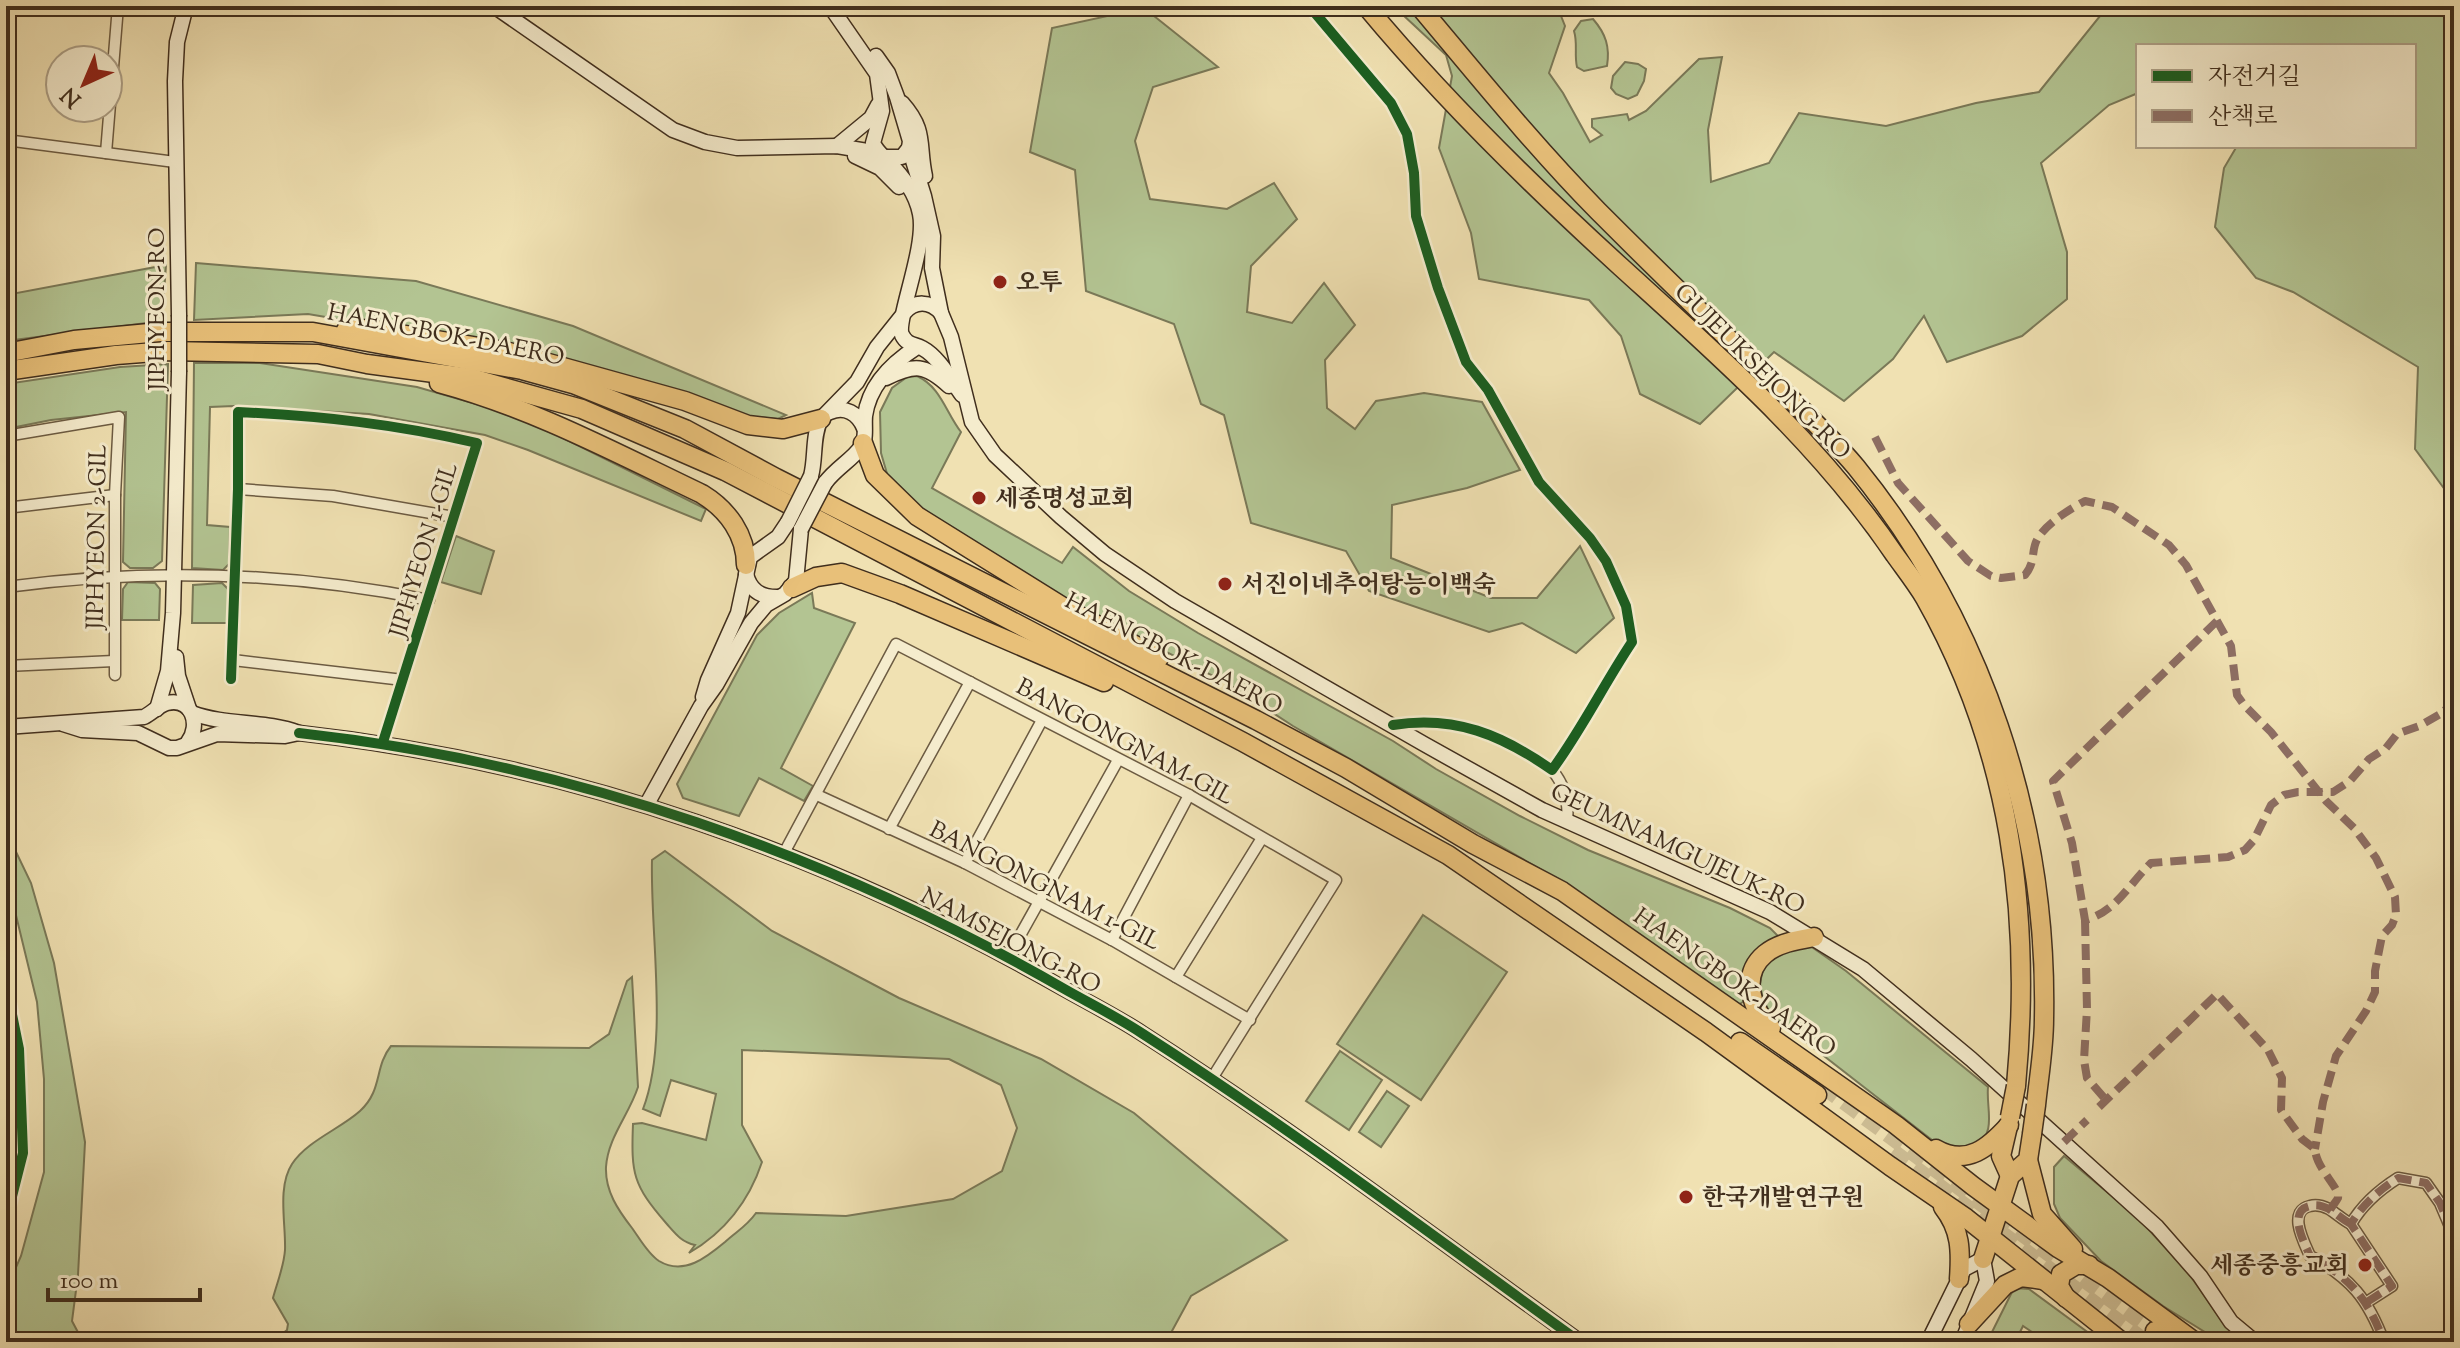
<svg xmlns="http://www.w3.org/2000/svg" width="2460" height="1348" font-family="'Sorts Mill Goudy','Noto Serif KR',serif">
<rect width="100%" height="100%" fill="#f0e1b2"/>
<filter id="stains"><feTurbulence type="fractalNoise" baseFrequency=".0025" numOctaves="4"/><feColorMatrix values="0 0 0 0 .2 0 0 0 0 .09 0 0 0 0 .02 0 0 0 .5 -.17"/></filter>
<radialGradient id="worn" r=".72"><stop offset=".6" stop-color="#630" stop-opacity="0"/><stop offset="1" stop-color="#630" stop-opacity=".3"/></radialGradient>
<g fill="#b3c492" stroke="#7a7958" stroke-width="2">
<polygon points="1412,6 1557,6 1565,26 1549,73 1563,93 1590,142 1602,135 1592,127 1592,119 1627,114 1629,120 1646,111 1699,59 1722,57 1708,130 1711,182 1769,163 1799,113 1886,126 1976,103 2039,92 2108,6 2454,6 2454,502 2415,449 2418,367 2293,292 2256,278 2215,227 2224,168 2237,146 2414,146 2414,46 2138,46 2138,93 2109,105 2041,163 2067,252 2067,299 2022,336 1947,362 1924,316 1893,359 1844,401 1774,352 1700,424 1640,394 1621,336 1589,300 1479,279 1471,233 1439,148 1452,76 1446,55 1402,14"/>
<polygon points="1144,8 1218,67 1153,87 1135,141 1150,199 1227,209 1274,183 1297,219 1251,266 1247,312 1292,323 1324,283 1355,325 1325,360 1327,408 1355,429 1376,401 1424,393 1482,402 1520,470 1467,488 1392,505 1391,558 1491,598 1537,598 1580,546 1614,618 1576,653 1522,623 1489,632 1369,591 1346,551 1251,523 1224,415 1201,404 1174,324 1086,291 1075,170 1030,152 1052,28"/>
<path d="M1593 19C1606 34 1610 47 1607 66L1584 71 1577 67C1574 54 1578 44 1574 31L1581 21Z"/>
<polygon points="1625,62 1638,64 1646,69 1644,81 1637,95 1628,99 1616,94 1611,88 1613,76"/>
<polygon points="196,263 416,281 573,326 786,415 778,419 743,416 497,346 308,314 194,320"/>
<polygon points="166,265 162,321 6,341 6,295"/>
<polygon points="194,363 260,363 417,387 521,417 706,509 701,521 528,450 485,435 369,414 234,406 210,407 207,525 230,527 229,564 223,570 192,568"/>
<polygon points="168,364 162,561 153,568 130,568 123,562 126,412 51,420 6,429 6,384 120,367"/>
<path d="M917 376C941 387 946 413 961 432L932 488 1062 563 1073 547 1129 591 1198 633 1393 741 1436 769 1520 816 1588 850 1730 908 1770 928 1778 936 1776 943 1746 1000 1738 1005 1552 876 1293 726 1227 683 1075 605 910 502 888 477 881 453 880 412 892 388 907 377Z"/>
<polygon points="456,536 494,551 481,594 441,582"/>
<polygon points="128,582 155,583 160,589 159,620 122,620 123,589"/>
<polygon points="222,583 228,589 228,623 192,623 193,585"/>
<polygon points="812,593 814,608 855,623 781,768 813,786 804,801 759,778 739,816 683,798 677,784 757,635 779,613"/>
<polygon points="6,831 31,883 54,963 85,1142 78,1275 72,1321 81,1338 104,1342 6,1342 6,1290 21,1256 44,1172 44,1079 37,1002 14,907 6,889"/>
<path d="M665 851 772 931 899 998 1041 1059 1134 1113 1287 1240 1191 1296 1166 1342H272L287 1330 288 1324 273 1298C277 1283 284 1266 285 1250 286 1224 277 1187 292 1164 307 1141 340 1129 360 1111 383 1090 374 1067 391 1046L589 1048 609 1034 627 981 632 977 638 1087C629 1115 608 1137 606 1167 605 1191 618 1210 632 1228 640 1239 648 1254 659 1261 684 1276 707 1257 725 1242 737 1231 747 1226 756 1213L846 1216 953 1199 1002 1171 1017 1128 1001 1085 949 1059 742 1050V1125L762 1162C749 1201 725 1232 689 1253L695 1245C681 1242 675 1233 666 1223 633 1185 631 1174 633 1124L642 1123 706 1140 716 1094 671 1080 660 1116 643 1109C669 1041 650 935 652 860Z"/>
<polygon points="1423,915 1507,972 1421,1100 1337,1044"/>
<path d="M1806 943 1846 971 1988 1087C1986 1111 1997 1129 1976 1149L1941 1147 1770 1014 1762 996 1760 984 1762 973 1773 955Z"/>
<polygon points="1340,1051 1382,1080 1349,1130 1306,1101"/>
<polygon points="1387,1091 1409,1106 1381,1147 1359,1132"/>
<polygon points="2064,1156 2137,1217 2187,1271 2224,1324 2242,1342 2221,1342 2163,1306 2101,1261 2060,1218 2054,1204 2054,1167"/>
<polygon points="2014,1288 2029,1289 2101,1342 2047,1342 2023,1326 2015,1342 1987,1342"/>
</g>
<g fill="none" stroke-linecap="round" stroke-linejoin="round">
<g stroke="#cdbd94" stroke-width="18" stroke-dasharray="18 9" stroke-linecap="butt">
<polyline points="1823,1085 2155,1331"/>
<polyline points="1892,1152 2144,1342"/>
</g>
<g stroke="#6c5b42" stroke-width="13">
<g id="street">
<path d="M1315 13 1391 103 1407 134 1414 173 1416 216 1438 288 1466 362 1488 390 1539 482 1590 538 1606 561 1626 606 1632 642C1604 684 1582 729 1552 770 1502 735 1455 715 1393 725"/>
<polyline points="6,140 175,162"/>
<polyline points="106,153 118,6"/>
<polyline points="6,436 119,417 115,495 115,675"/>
<polyline points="238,489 333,496 454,517"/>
<polyline points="6,508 115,495"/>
<path d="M6 587C147 568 290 572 429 600"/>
<polyline points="233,660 403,680"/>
<polyline points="6,666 114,661"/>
<path d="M231 679 238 489V412C322 416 395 424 477 443L383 742"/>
<path d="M1552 770C1565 785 1569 802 1567 822"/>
<polyline points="817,795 965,863 1112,940 1250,1020"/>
<polyline points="889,829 970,682"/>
<polyline points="783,855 896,644 1189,795 1336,880 1211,1080"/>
<polyline points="965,863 1042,720"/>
<polyline points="1112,940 1189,795"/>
<polyline points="1008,957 1118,760"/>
<polyline points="1176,977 1262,838"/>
<path d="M2351 1224C2343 1220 2337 1214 2329 1209 2323 1206 2317 1204 2310 1206 2287 1211 2304 1242 2310 1256 2351 1278 2368 1299 2384 1342"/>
<path d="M2367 1302 2392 1286 2351 1224C2362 1205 2379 1190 2398 1178L2426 1183 2440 1203 2454 1236"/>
</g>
</g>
<g stroke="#402e1d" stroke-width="17">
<g id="secondary">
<polyline points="494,6 673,130 705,142 737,148 837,146 879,153"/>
<path d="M830 6 877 74 882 111 873 143C877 152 882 155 889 162 903 177 916 193 920 214 927 247 895 321 902 335 907 345 914 344 922 348 939 357 951 380 962 395"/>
<polyline points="876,56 888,73 897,97 910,141 909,148 902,157 884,157"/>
<path d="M902 103C927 131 918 145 925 176"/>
<polyline points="837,146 871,118 878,105"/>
<polyline points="909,148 924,196 933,236 932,268 941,313 951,337 972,422 995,455 1061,517 1105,554 1175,601 1424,744 1542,810 1770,912 1863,969 1971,1059 2157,1227 2200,1276 2231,1322 2255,1342"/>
<polyline points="855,156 880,168 899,187"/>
<path d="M904 313C915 300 930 301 941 313"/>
<polyline points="179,315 175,81 177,42 186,6"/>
<path d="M886 378C915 364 925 364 949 386"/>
<path d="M830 412C845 406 858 413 864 428"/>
<path d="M811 476C816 458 812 436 821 419L857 382 877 347 901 317"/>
<path d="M825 483C836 468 852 460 861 447 867 439 864 427 865 416 869 386 892 363 917 347"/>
<path d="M746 574C750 590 760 597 777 597"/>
<polyline points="176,657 178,676 189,709"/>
<polyline points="703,697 708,680 738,613 750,557 778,537 788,522"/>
<polyline points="157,709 168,671 173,613 179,372"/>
<path d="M63 724 82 730 138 733 169 748H177L217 734 285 736 299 733C265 720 227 726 192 713"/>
<path d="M6 727 144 717C152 713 159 705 167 703 192 697 201 725 188 742"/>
<path d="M299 733C570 763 832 855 1068 991 1093 1005 1119 1018 1143 1034 1293 1130 1436 1238 1580 1342"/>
<polyline points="647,804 701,706 716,685 751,623 766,605 785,594 796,581 801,529"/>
<polyline points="1928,1342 1964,1269 1983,1259 1987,1281 1962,1342"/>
</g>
</g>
<g stroke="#402e1d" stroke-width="21">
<g id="highway">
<path d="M1366 6C1444 100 1531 185 1621 267 1720 357 1819 443 1895 555 1905 569 1916 583 1925 598 2011 750 2032 915 2016 1086"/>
<path d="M1419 6C1477 75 1534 146 1598 211 1649 262 1701 313 1754 363 1788 397 1825 430 1856 467 1982 622 2048 819 2044 1019 2044 1048 2039 1076 2036 1105"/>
<polyline points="346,330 369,329 509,352 685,401 748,425 783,429 821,419"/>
<polyline points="6,353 74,340 160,332 313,332 522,370 573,384 685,429 776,478 1256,720 1346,768 1473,844 1562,891 1896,1125 1973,1186 2058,1248 2108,1278 2195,1342"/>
<polyline points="6,371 116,355 168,351 318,354 367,364 471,378 582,409 725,471 1243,742 1448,855 1706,1032 1890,1166 1966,1218 2122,1342"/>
<path d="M439 383C532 408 616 453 702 494 728 510 746 535 746 565"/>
<polyline points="863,443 875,475 917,516 1063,607 1159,658"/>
<polyline points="792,588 816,577 842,573 900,594 1104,682"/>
<path d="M1771 1028C1751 1009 1740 975 1765 954 1778 943 1797 940 1814 937"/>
<polyline points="1740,1042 1817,1095"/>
<polyline points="2008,1126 2001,1156 2010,1176"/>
<path d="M1936 1149C1967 1167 1989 1147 2009 1125"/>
<polyline points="2028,1160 2042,1214 2073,1249"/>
<path d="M1943 1207C1961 1230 1961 1251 1959 1279"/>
<polyline points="1983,1259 2010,1176 2028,1160 2032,1134"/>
<polyline points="2066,1298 2059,1286 2061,1274 2076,1265 2089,1265"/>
<polyline points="1969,1324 2005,1285 2021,1277 2043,1280"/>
<polyline points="2155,1331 2170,1342"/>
</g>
</g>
<use href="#street" stroke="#f5eccd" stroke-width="10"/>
<use href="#secondary" stroke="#f5eccd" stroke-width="14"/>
<use href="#highway" stroke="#e8c079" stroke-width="18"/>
<g stroke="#402e1d" stroke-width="17" stroke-linecap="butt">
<g id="secondary-bridge">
<polyline points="179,372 179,315"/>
<polyline points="788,522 811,476"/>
<polyline points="801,529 825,483"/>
</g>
</g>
<g stroke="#402e1d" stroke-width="21" stroke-linecap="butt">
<g id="highway-bridge">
<polyline points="2010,1117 2016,1086"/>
<polyline points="2032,1134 2036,1105"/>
</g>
</g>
<use href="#secondary-bridge" stroke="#f5eccd" stroke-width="14"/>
<use href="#highway-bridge" stroke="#e8c079" stroke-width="18"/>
<g stroke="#8d6e63" stroke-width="8" stroke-dasharray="16 8" stroke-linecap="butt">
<path d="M1875 437 1898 483 1968 561 1991 576 2001 578 2025 575C2037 560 2030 551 2038 538 2047 523 2070 509 2085 501L2112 507 2169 545 2186 565 2231 646 2237 695 2244 705 2271 732 2326 801 2354 828 2376 858 2395 897 2396 915 2392 925 2382 936 2375 971V992L2366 1011 2336 1056 2323 1102 2315 1149"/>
<path d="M2217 621 2053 781 2072 843 2085 920C2116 912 2130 883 2151 863L2228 857 2245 850 2254 840 2271 805 2284 795 2298 792H2333L2350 781 2369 759 2386 748 2397 734 2419 726 2444 712 2454 698"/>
<polyline points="2085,920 2087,1009 2084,1060 2087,1078 2106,1100"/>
<path d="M2099 1107 2217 994 2268 1050 2282 1078 2281 1110 2302 1139 2315 1149C2316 1169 2340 1187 2338 1198 2336 1202 2332 1206 2330 1210"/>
<polyline points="2064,1142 2087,1120"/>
<path d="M2351 1224C2343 1220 2337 1214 2329 1209 2323 1206 2317 1204 2310 1206 2287 1211 2304 1242 2310 1256 2351 1278 2368 1299 2384 1342"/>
<path d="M2367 1302 2392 1286 2351 1224C2362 1205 2379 1190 2398 1178L2426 1183 2440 1203 2454 1236"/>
</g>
<g stroke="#f5eccd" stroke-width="15">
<g id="cycleway">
<path d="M1315 13 1391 103 1407 134 1414 173 1416 216 1438 288 1466 362 1488 390 1539 482 1590 538 1606 561 1626 606 1632 642C1604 684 1582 729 1552 770 1502 735 1455 715 1393 725"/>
<path d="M231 679 238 489V412C322 416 395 424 477 443L383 742"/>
<path d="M299 733C570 763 832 855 1068 991 1093 1005 1119 1018 1143 1034 1293 1130 1436 1238 1580 1342"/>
<polyline points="6,985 19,1049 23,1153 6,1220"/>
</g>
</g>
<use href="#cycleway" stroke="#1b5e20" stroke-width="10"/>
</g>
<g fill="#8f2418" stroke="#f5eccd" stroke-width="3">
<circle cx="1000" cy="282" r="8"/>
<circle cx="979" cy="498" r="8"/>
<circle cx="1225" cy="584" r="8"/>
<circle cx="1686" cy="1197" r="8"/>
<circle cx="2365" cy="1265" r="8"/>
</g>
<g text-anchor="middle" stroke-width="6" stroke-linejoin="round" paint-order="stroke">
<g font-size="24" font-weight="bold" fill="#402e1d" stroke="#f5eccd" text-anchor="start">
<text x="1016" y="290">오투</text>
<text x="995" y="506">세종명성교회</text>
<text x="1241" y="592">서진이네추어탕능이백숙</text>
<text x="1702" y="1205">한국개발연구원</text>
<text x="2349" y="1273" text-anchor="end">세종중흥교회</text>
</g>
<g font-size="24" fill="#402e1d" stroke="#f5eccd">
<text transform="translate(156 309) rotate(-90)" y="8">JIPHYEON-RO</text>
<text transform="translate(446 334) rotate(11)" y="8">HAENGBOK-DAERO</text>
<text transform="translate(1763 371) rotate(45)" y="8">GUJEUKSEJONG-RO</text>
<text transform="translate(96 537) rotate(-89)" y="8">JIPHYEON 2-GIL</text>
<text transform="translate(423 550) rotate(-73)" y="8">JIPHYEON 1-GIL</text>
<text transform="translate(1174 653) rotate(27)" y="8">HAENGBOK-DAERO</text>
<text transform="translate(1125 741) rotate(28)" y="8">BANGONGNAM-GIL</text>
<text transform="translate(1678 848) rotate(25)" y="8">GEUMNAMGUJEUK-RO</text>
<text transform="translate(1045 885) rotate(27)" y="8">BANGONGNAM 1-GIL</text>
<text transform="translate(1011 940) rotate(28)" y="8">NAMSEJONG-RO</text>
<text transform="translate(1735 982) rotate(35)" y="8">HAENGBOK-DAERO</text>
</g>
</g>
<rect width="2460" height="1348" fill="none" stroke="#f0e1b2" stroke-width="32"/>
<rect x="8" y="8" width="2444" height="1332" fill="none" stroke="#402e1d" stroke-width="4"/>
<rect x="16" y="16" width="2428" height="1316" fill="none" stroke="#402e1d" stroke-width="2"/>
<rect x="2136" y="44" width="280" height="104" fill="#f5eccd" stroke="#ada087" stroke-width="2"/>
<rect x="2152" y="70" width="40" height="12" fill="#1b5e20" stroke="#ada087" stroke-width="2"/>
<text x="2208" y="84" font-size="24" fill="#402e1d">자전거길</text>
<rect x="2152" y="110" width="40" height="12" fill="#8d6e63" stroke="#ada087" stroke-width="2"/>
<text x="2208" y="124" font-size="24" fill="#402e1d">산책로</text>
<g transform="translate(84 84) rotate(224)"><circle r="38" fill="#f5eccd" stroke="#ada087" stroke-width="2"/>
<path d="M0-6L14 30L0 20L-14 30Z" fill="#8f2418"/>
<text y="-12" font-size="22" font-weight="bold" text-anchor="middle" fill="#402e1d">N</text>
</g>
<path d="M48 1288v12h152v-12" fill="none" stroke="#402e1d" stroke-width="4"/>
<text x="60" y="1288" font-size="24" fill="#402e1d" stroke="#f5eccd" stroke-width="6" paint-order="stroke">100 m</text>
<rect width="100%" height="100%" filter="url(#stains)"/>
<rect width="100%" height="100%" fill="url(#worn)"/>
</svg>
